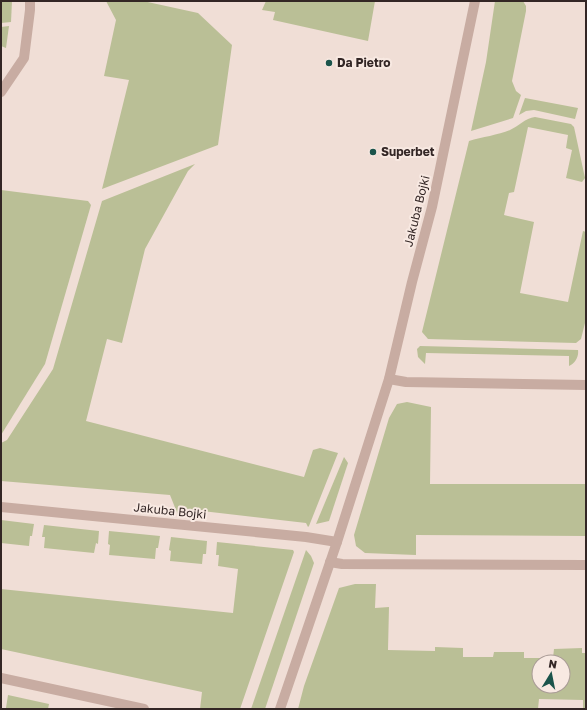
<svg xmlns="http://www.w3.org/2000/svg" width="587" height="710" font-family="'Golos Text',sans-serif">
<rect width="100%" height="100%" fill="#f0ded6"/>
<g fill="#babf96" fill-rule="evenodd">
<polygon points="1,1 12,1 11,22 1,23"/>
<polygon points="106,1 143,1 198,13 232,45 218,145 102,189 129,80 104,76 116,20"/>
<polygon points="266,1 375,1 368,41 273,20 275,12 262,10"/>
<polygon points="495,1 523,1 526,6 526,11 512,81 516,91 521,95 513,118 471,131 486,62"/>
<polygon points="9,26 6,48 1,46 1,27"/>
<polygon points="525,98 578,108 575,119 534,110 526,111 519,115"/>
<path d="M535 117 571 124 574 127 585 178 582 182 566 178 572 150 566 148 568 135 528 127 514 192 509 193 504 215 534 222 520 293 568 302 583 231 586 232V319L581 339 576 343 428 339 422 332 469 141C482 137 498 135 510 130 519 126 525 118 535 117Z"/>
<polygon points="195,164 188,171 145,249 122,343 107,339 86,421 304,477 313,450 320,448 338,453 309,526 308,527 306,523 185,509 184,515 178,515 170,495 1,481 1,443 7,440 53,369 102,201"/>
<polygon points="1,190 88,201 91,205 45,364 1,435"/>
<path d="M420 346 578 350C579 357 575 363 569 366V356L426 353 425 364 418 357 417 349Z"/>
<polygon points="407,402 431,407 430,484 586,484 586,536 416,535 416,555 365,553 356,546 354,535 389,418 397,404"/>
<polygon points="344,457 348,463 329,521 316,524"/>
<polygon points="1,520 34,524 32,536 30,536 29,546 1,543"/>
<polygon points="44,525 99,531 98,544 96,543 94,553 44,548 45,537 42,537"/>
<polygon points="109,531 160,536 158,548 156,548 155,559 109,555 110,545 108,544"/>
<polygon points="171,537 207,541 206,554 203,554 202,564 170,561 171,551 169,550"/>
<polygon points="217,542 293,550 294,552 240,709 200,709 202,692 1,649 1,589 233,613 238,569 218,566 219,555 216,555"/>
<polygon points="306,550 311,556 314,563 265,709 251,709"/>
<path d="M355 584H376L375 608 389 607 388 650 435 651V647L463 648V657H493L494 652H524V658H553L554 649 582 648V653H586V709H583V700L539 699 538 709H298L304 686 339 588ZM539 662H563V686H539Z"/>
<polygon points="8,695 49,704 48,709 8,709 6,708"/>
</g>
<g fill="none" stroke-linecap="round" stroke-linejoin="round">
<g stroke="#c8aca2" stroke-width="10">
<polyline points="1,92 24,58 30,10 30,1"/>
<polyline points="389,379 406,382 586,385"/>
<polyline points="1,507 306,537 337,542"/>
<polyline points="330,562 342,564 586,565"/>
<polyline points="1,678 144,709"/>
<polyline points="280,709 337,542 389,379 412,282 432,207 475,1"/>
</g>
</g>
<g fill="#1b544b" stroke="#f8e9e2" stroke-width="1.5">
<circle cx="329" cy="63" r="4"/>
<circle cx="373" cy="152" r="4"/>
</g>
<g text-anchor="middle" stroke-width="4" stroke-linejoin="round" paint-order="stroke">
<g font-size="12" font-weight="bold" fill="#332625" stroke="#f8e9e2" text-anchor="start">
<text x="337" y="67">Da Pietro</text>
<text x="381" y="156">Superbet</text>
</g>
<g font-size="12" fill="#332625" stroke="#f8e9e2">
<text transform="translate(417 211) rotate(-76)" y="4">Jakuba Bojki</text>
<text transform="translate(170 511) rotate(6)" y="4">Jakuba Bojki</text>
</g>
</g>
<rect width="587" height="710" fill="none" stroke="#332625" stroke-width="4"/>
<g transform="translate(551 674) rotate(10)"><circle r="19" fill="#f8e9e2" stroke="#a99b96"/>
<path d="M0-3L7 15L0 10L-7 15Z" fill="#1b544b"/>
<text y="-6" font-size="11" font-weight="bold" text-anchor="middle" fill="#332625">N</text>
</g>
</svg>
